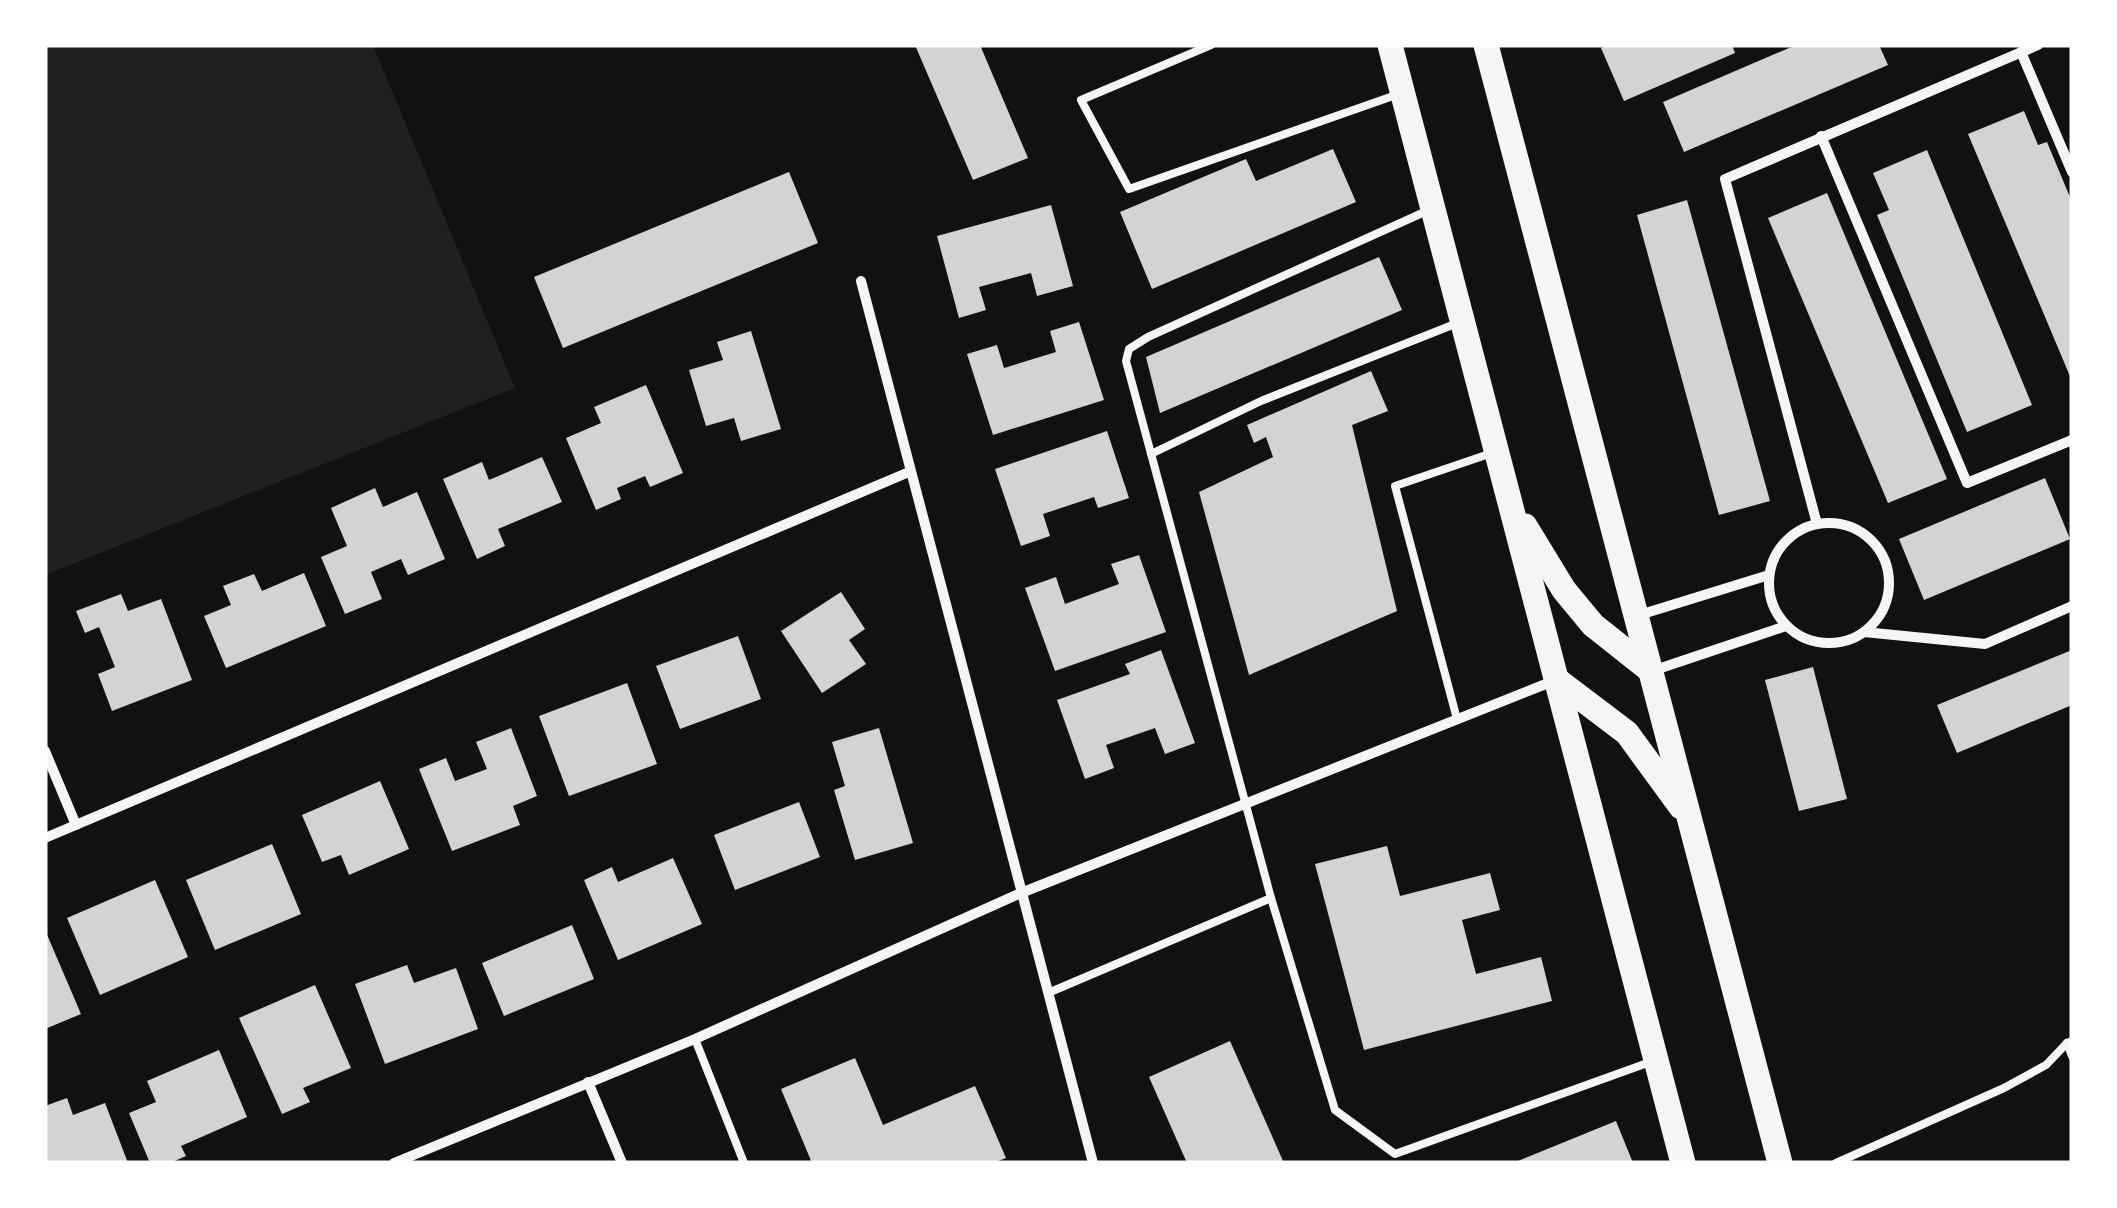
<svg xmlns="http://www.w3.org/2000/svg" width="2117" height="1208" font-family="'Varela Round',sans-serif">
<rect width="100%" height="100%" fill="#111"/>
<polygon fill="#202020" points="45,45 373,45 515,388 45,575"/>
<g fill="#d3d3d3">
<polygon points="915,45 980,45 1028,158 973,180"/>
<polygon points="1607,45 1732,45 1735,53 1624,101 1601,48"/>
<polygon points="1796,45 1879,45 1888,65 1684,152 1663,102"/>
<polygon points="2024,111 2038,145 2047,142 2072,202 2072,381 1968,134"/>
<polygon points="1333,149 1356,202 1152,289 1120,212 1246,159 1256,181"/>
<polygon points="1927,150 2032,405 1967,432 1877,215 1889,210 1873,173"/>
<polygon points="789,172 818,243 563,348 534,277"/>
<polygon points="1827,193 1947,479 1888,503 1768,218"/>
<polygon points="1687,200 1770,501 1719,515 1637,215"/>
<polygon points="1051,205 1073,286 1037,296 1031,273 979,287 986,310 959,318 937,236"/>
<polygon points="1379,257 1402,310 1160,413 1146,357"/>
<polygon points="1079,322 1104,400 993,435 967,354 997,345 1004,368 1056,352 1050,331"/>
<polygon points="751,331 781,429 741,441 734,418 706,426 689,370 723,360 717,342"/>
<polygon points="1371,371 1388,411 1352,425 1397,611 1249,675 1199,492 1273,457 1266,437 1254,443 1247,425"/>
<polygon points="646,385 683,473 650,487 645,476 617,488 621,499 596,510 566,438 601,423 594,407"/>
<polygon points="1107,431 1129,498 1098,508 1094,497 1043,514 1050,536 1021,546 995,469"/>
<polygon points="542,457 562,502 498,529 505,546 477,559 443,479 482,462 489,480"/>
<polygon points="2045,478 2070,539 1924,600 1899,539"/>
<polygon points="375,488 383,507 417,492 445,559 408,575 401,559 371,572 382,599 345,614 321,557 347,546 331,508"/>
<polygon points="1139,555 1166,632 1055,671 1025,588 1056,577 1065,604 1119,584 1111,564"/>
<polygon points="304,573 326,626 226,668 204,616 231,605 223,586 254,574 262,591"/>
<polygon points="841,592 865,629 849,640 866,664 822,693 781,631"/>
<polygon points="121,594 128,611 161,599 192,680 112,711 98,674 115,667 99,627 85,633 76,611"/>
<polygon points="738,636 761,699 680,729 656,666"/>
<polygon points="1161,650 1195,743 1165,754 1155,728 1106,745 1114,768 1085,779 1057,700 1130,674 1125,664"/>
<polygon points="2072,650 2072,705 1957,753 1937,705"/>
<polygon points="1813,667 1847,799 1799,811 1765,680"/>
<polygon points="627,683 657,764 569,796 539,716"/>
<polygon points="511,728 537,796 513,806 520,825 452,851 419,769 446,758 455,781 487,769 476,742"/>
<polygon points="879,728 913,843 855,860 834,790 845,786 832,742"/>
<polygon points="380,781 409,849 349,875 341,855 322,862 302,815"/>
<polygon points="799,802 820,857 735,890 714,835"/>
<polygon points="272,844 301,914 215,950 186,880"/>
<polygon points="1387,846 1400,896 1490,873 1500,910 1462,920 1476,974 1541,957 1552,1001 1364,1050 1315,864"/>
<polygon points="673,858 702,924 618,960 584,880 612,867 618,882"/>
<polygon points="155,880 188,957 100,995 67,918"/>
<polygon points="572,925 594,979 504,1016 482,963"/>
<polygon points="45,930 81,1014 45,1029"/>
<polygon points="407,965 414,983 456,968 478,1029 385,1064 355,984"/>
<polygon points="315,985 351,1068 303,1088 310,1102 282,1114 239,1018"/>
<polygon points="1230,1041 1283,1161 1279,1163 1187,1163 1149,1077"/>
<polygon points="219,1050 247,1117 181,1146 186,1156 170,1163 150,1163 129,1113 156,1102 147,1081"/>
<polygon points="855,1058 883,1125 975,1086 1006,1158 993,1163 812,1163 781,1089"/>
<polygon points="67,1098 73,1115 105,1103 128,1163 45,1163 45,1106"/>
<polygon points="1616,1121 1633,1163 1513,1163"/>
</g>
<g fill="none" stroke-linecap="round" stroke-linejoin="round">
<g stroke="#f5f5f5" stroke-width="8">
<polyline points="1211,45 1081,100 1129,189 1396,95"/>
<polyline points="1151,454 1261,401 1460,322"/>
<polyline points="1457,719 1395,486 1492,453"/>
<polyline points="1271,898 1335,1110 1395,1154 1653,1061"/>
<polyline points="1048,993 1271,898 1126,361 1129,349 1148,337 1429,210"/>
<polyline points="695,1039 744,1163"/>
<polyline points="2072,1041 2067,1043 2072,1056"/>
<polyline points="1836,1163 2004,1088 2046,1065 2067,1043"/>
</g>
<g stroke="#f5f5f5" stroke-width="10">
<polyline points="2021,52 2072,172"/>
<polyline points="1821,136 1967,483 2072,440"/>
<polyline points="861,281 1093,1163"/>
<circle cx="1829" cy="583" r="60"/>
<polyline points="1817,524 1725,179 2038,45"/>
<polyline points="1636,616 1769,575"/>
<polyline points="1864,632 1985,644 2072,606"/>
<polyline points="1652,671 1786,626"/>
<polyline points="45,751 76,825"/>
<polyline points="45,838 909,472"/>
<polyline points="588,1082 622,1163"/>
<polyline points="394,1163 695,1039 1021,893 1556,680"/>
</g>
<g stroke="#f5f5f5" stroke-width="25">
<polyline points="1390,45 1683,1163"/>
<polyline points="1486,45 1780,1163"/>
<polyline points="1525,526 1564,590 1593,625 1651,671"/>
<polyline points="1557,680 1627,733 1681,807"/>
</g>
</g>
<rect width="2117" height="1208" fill="none" stroke="#ffffff" stroke-width="95"/>
</svg>
